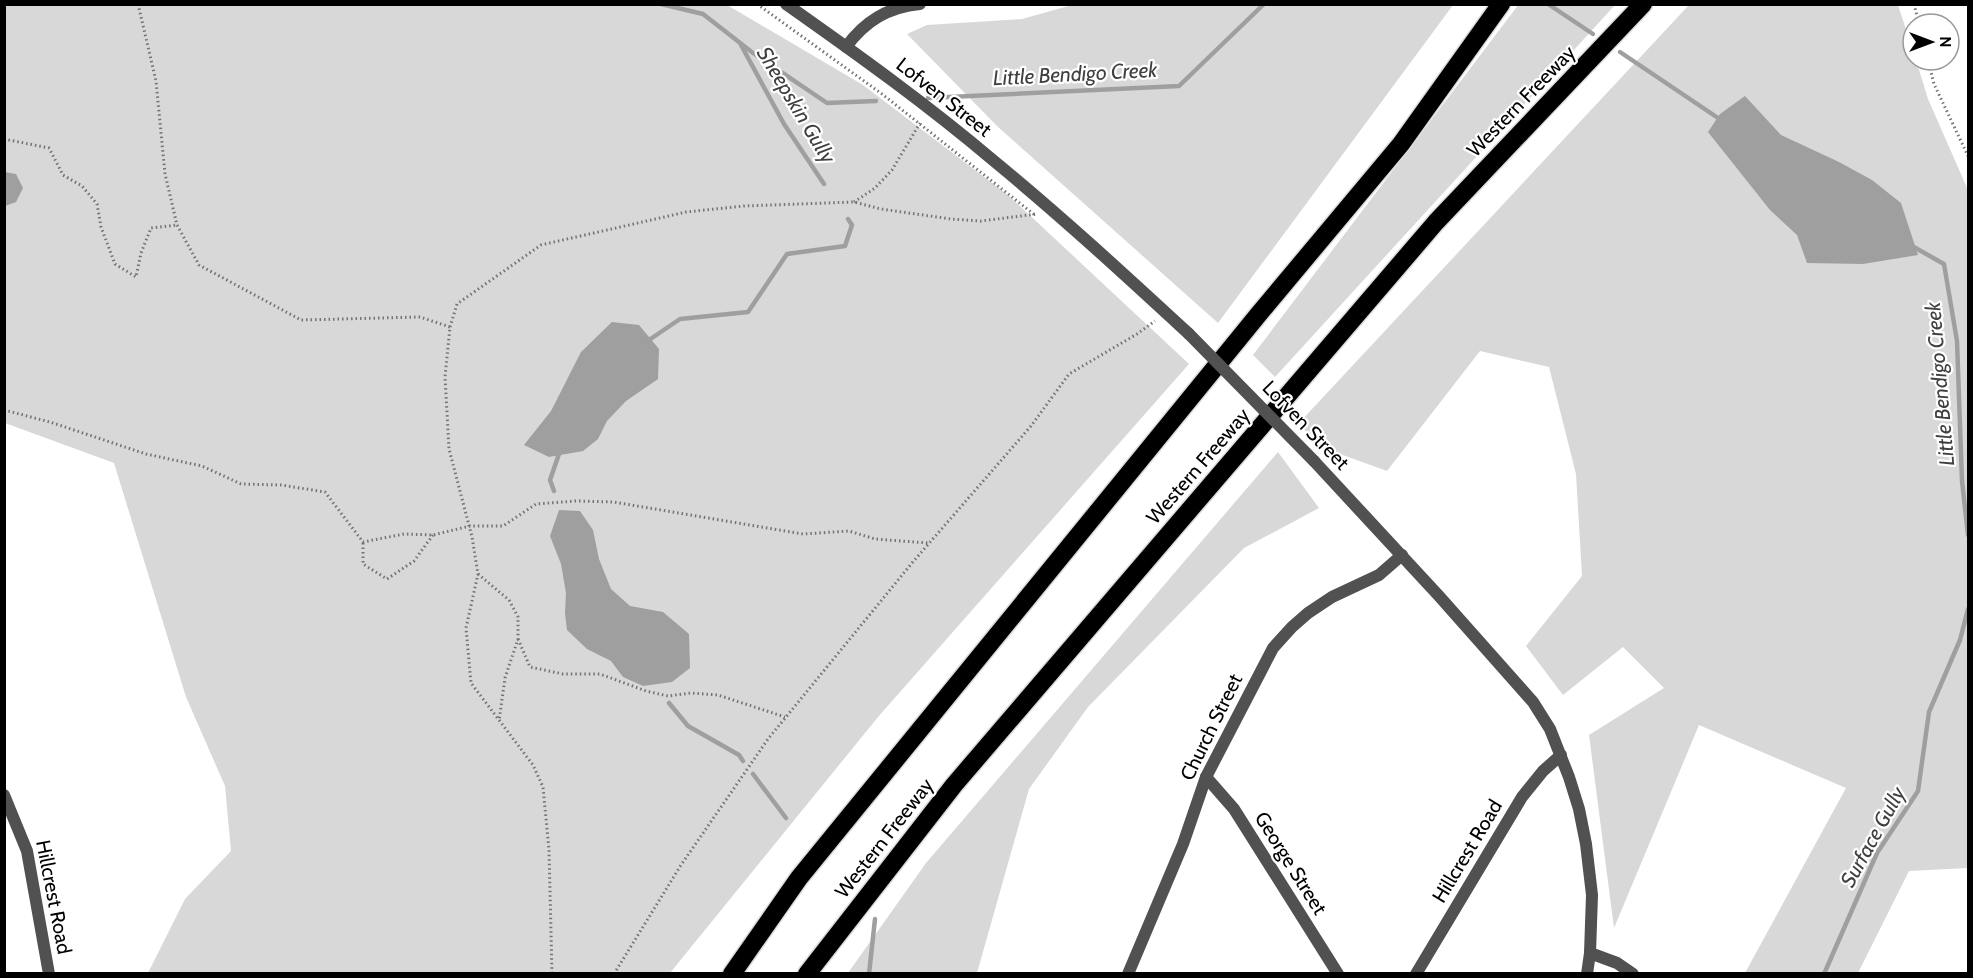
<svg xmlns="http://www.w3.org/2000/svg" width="1973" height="978" font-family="Cabin,sans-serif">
<rect width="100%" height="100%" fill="#fff"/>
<g fill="#d8d8d8">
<polygon points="1519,4 1615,5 1275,377 1253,355"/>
<polygon points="4,5 727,5 863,85 1008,195 1189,364 878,717 670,973 148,973 185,899 231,851 225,786 186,697 114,463 5,423"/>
<polygon points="1072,5 1072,4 1453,5 1218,323 997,126 907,34 927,25 1022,19"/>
<polygon points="1689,5 1898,5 1913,51 1913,60 1916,60 1928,99 1968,190 1968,868 1909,871 1858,973 1745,973 1846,788 1699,725 1614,928 1589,735 1664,688 1623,647 1563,695 1526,646 1582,576 1576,474 1549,367 1480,351 1387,471 1318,446 1299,423"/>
<polygon points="1278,452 1319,508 1244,548 1088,707 1029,789 977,973 848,973 926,863"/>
</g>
<g fill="#9f9f9f">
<polygon points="1745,96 1781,135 1839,162 1872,180 1901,203 1918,255 1863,264 1807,263 1797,235 1770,210 1708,132 1720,114"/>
<polygon points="5,172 16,174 23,188 16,202 5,206"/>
<polygon points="612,322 639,325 659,349 658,379 626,401 607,421 598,439 583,451 549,457 524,445 551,411 581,352"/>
<polygon points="559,510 580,511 593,530 599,559 611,589 630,606 663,612 689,634 690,668 672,682 643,686 623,677 611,661 587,649 567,630 565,613 566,593 561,564 550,536"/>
</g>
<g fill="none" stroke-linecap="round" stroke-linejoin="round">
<g stroke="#9f9f9f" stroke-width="4.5">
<polyline points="661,4 703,14 753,53 827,103 876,101"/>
<polyline points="1548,4 1593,34"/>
<polyline points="741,45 784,124 824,184"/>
<polyline points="1620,52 1721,120"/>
<polyline points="928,98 1179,86 1264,4"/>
<polyline points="1912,246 1944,264 1957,341 1962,481 1968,535"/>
<polyline points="646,342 680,319 748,312 787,254 845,246 852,225 848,219"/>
<polyline points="554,491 550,480 560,451"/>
<polyline points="669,703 688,726 739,755 743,761"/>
<polyline points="753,774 786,818"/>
<polyline points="869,974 875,919"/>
<polyline points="1824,974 1877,853 1918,791 1929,712 1960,640 1968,609"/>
</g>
<g stroke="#dbdbdb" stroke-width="21">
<g id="highway">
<polyline points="732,974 799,878 1258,315 1401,144 1501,4"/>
<polyline points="807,974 954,785 1436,222 1643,4"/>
</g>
</g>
<g stroke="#737373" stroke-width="3" stroke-dasharray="1.5 3" stroke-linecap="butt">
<polyline points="138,4 156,81 165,174 177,225 199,265 301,320 420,317 450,327 445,377 449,449 472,537 478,574 466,628 471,683 533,765 543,787 549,850 552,974"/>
<polyline points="757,4 882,94 1036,216"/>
<polyline points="1914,4 1919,24"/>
<polyline points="1928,60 1934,84 1968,156"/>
<polyline points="4,139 49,148 63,175 82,186 97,204 101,227 115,264 136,277 141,253 151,228 177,225"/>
<polyline points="854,202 875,188 892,170 920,123"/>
<polyline points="450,327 457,304 541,245 686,212 744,206 854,202 881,209 951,219 981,221 1037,214"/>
<polyline points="4,410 50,422 146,454 202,466 241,484 281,485 325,492 363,542 404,534 433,535 470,526 503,526 536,504 576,501 613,502 803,534 849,531 875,539 928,543"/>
<polyline points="363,543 363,564 387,579 414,561 433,535"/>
<polyline points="478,574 509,600 518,617 518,639 505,678 499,721"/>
<polyline points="518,639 530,667 563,674 600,674 646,691 668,696 691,693 718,695 785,717"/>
<polyline points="614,974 681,865 768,739 912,563 1031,426 1069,374 1137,334 1155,321"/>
</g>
<g stroke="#515151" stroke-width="12">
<path d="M786 4C857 54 928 105 994 161 1061 216 1125 275 1189 334"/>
<path d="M846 47C865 21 888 7 920 4"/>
<polyline points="1314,461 1439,596 1533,702 1550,729 1569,777 1579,809 1586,844 1592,895 1590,953 1617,963 1633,974"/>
<polyline points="1206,777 1234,809 1338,974"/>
<polyline points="4,795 27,851 49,974"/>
<polyline points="1128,974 1183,844 1206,777 1273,648 1292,627 1308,613 1332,597 1379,575 1402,555"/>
<polyline points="1416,974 1522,797 1543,771 1561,755"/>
<polyline points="1587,974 1590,953"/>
</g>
<use href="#highway" stroke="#000" stroke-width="18"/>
<polyline stroke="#515151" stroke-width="12" points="1189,334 1314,461"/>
</g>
<g text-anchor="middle" stroke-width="4.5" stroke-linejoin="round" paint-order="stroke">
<g font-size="20" fill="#000" stroke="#fff">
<text transform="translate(944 97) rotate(38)" y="7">Lofven Street</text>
<text transform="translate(1521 101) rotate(-46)" y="7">Western Freeway</text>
<text transform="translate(1306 425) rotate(46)" y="7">Lofven Street</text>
<text transform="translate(1198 466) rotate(-49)" y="7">Western Freeway</text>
<text transform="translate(1211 727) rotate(-64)" y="7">Church Street</text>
<text transform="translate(884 838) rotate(-52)" y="7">Western Freeway</text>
<text transform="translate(1467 851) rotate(-59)" y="7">Hillcrest Road</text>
<text transform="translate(1291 863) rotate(58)" y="7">George Street</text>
<text transform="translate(54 897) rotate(79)" y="7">Hillcrest Road</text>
</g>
<g font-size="21" font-style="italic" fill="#404040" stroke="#fff">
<text transform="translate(1075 74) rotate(-3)" y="7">Little Bendigo Creek</text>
<text transform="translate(796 105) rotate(59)" y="7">Sheepskin Gully</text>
<text transform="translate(1940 384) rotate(-95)" y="7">Little Bendigo Creek</text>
<text transform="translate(1873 837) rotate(-61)" y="7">Surface Gully</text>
</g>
</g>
<rect width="1973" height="978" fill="none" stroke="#000000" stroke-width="12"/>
<g transform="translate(1931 42) rotate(90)"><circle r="28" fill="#ffffff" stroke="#999999" stroke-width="1.5"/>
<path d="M0-4.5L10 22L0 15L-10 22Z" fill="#000000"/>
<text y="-9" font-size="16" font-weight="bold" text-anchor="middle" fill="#000000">N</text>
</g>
</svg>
